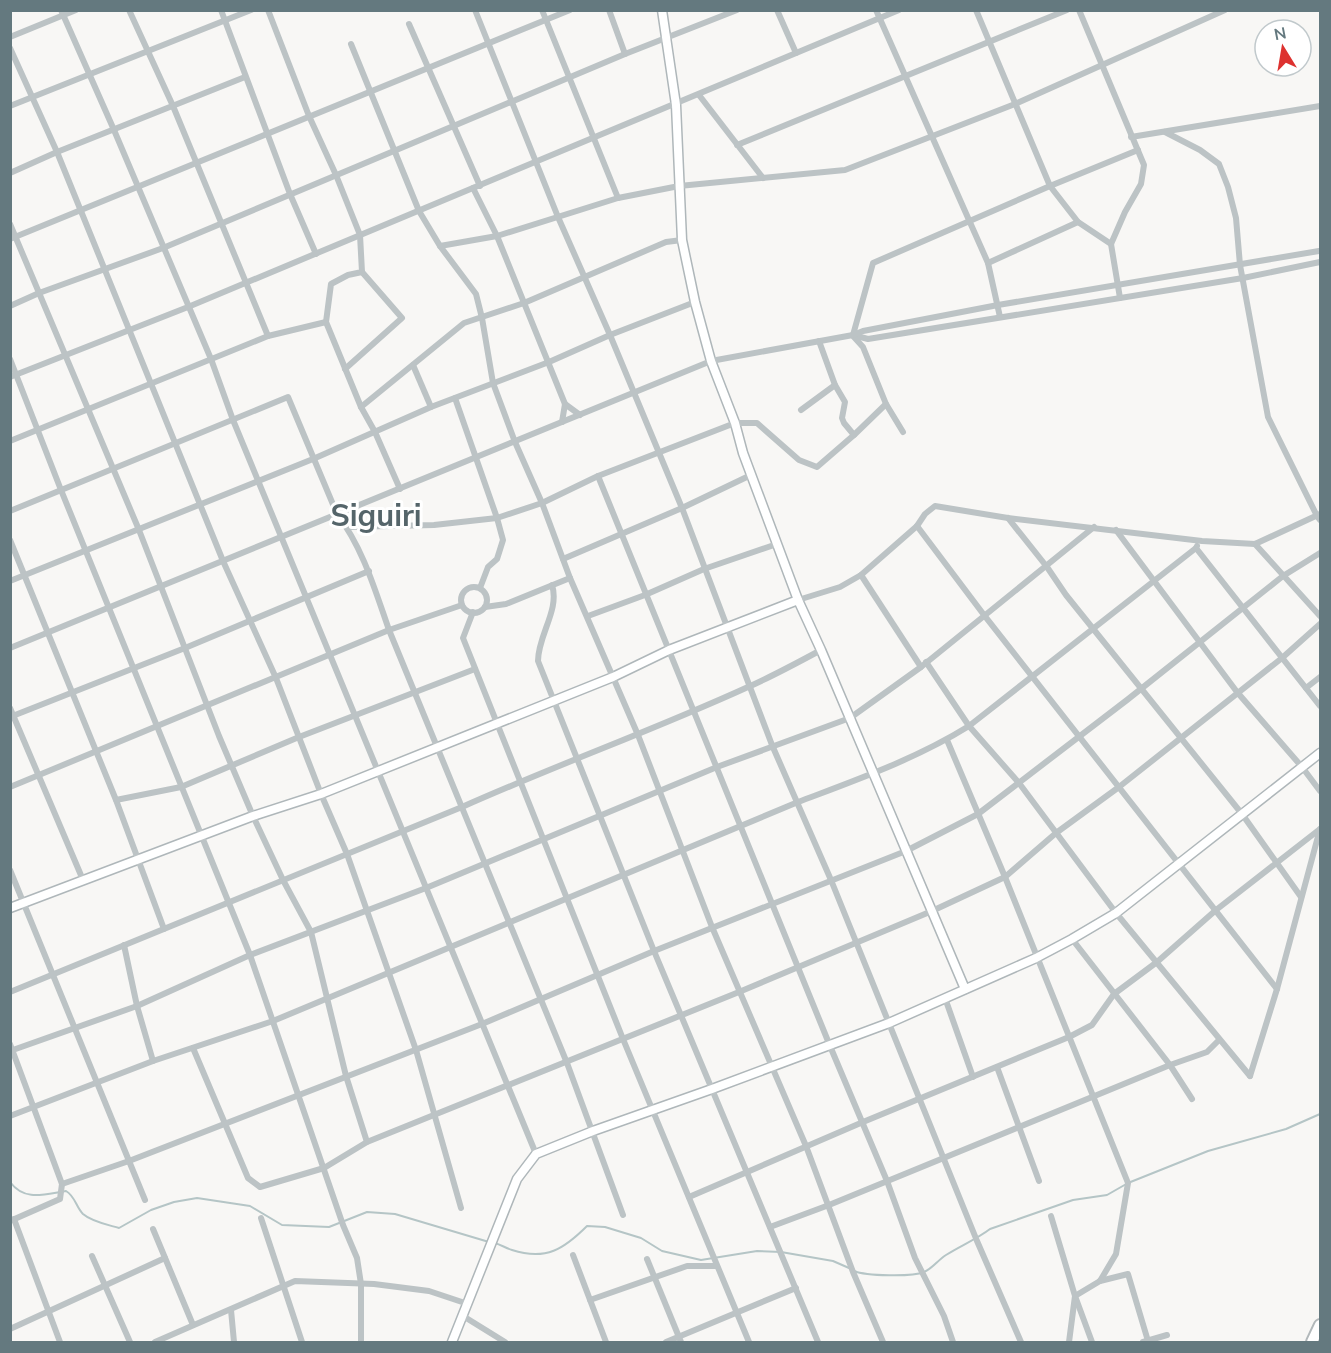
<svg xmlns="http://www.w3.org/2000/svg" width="1331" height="1353" font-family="Mulish,sans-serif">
<rect width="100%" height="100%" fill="#f8f7f5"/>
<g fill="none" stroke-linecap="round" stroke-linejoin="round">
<g stroke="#b5c5c6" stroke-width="2">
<path d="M10 1182C25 1202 45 1194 66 1191 75 1196 76 1207 83 1214 92 1222 109 1225 119 1228L151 1210 174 1202 197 1198 250 1206 282 1225 329 1227 367 1212 395 1214 489 1242"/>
<path d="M495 1243C501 1245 506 1248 512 1250 546 1261 564 1249 587 1226L605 1227 641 1238 662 1251 701 1260 757 1251 781 1252 833 1261 849 1268"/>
<path d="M854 1271C866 1276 912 1277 924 1272 932 1269 938 1260 946 1255 960 1246 977 1239 990 1229L1073 1200 1107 1195 1128 1183 1208 1151 1286 1129 1320 1114"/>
</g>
<g stroke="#afb7ba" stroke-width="11">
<g id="secondary">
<polyline points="662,10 676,105 682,240 695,302 711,361 735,423 743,453 798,600 821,650 965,989"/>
<polyline points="10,908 253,816 321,794 613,677 669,650 798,600"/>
<polyline points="452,1342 517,1179 536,1154 593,1131 712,1089 889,1023 1036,958 1072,939 1116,913 1320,753"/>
</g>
</g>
<g stroke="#b2b8ba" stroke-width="14">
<polyline id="highway" points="1312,1342 1320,1325"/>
</g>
<g stroke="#bcc3c5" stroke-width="6">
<polyline points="61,10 114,130 211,359 233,420 536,1154"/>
<polyline points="129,10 173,106 268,336"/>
<polyline points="221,10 290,194 316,254"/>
<polyline points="268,10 309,116 336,175 360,235 362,272 348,275 331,284 326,322 361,407 375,432 400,489"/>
<polyline points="475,10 558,217 610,335 682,508 772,745 831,880 977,1241 1021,1342"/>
<polyline points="542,10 618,198"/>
<polyline points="609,10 625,54"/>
<polyline points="777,10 796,53"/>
<polyline points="876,10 988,263 1000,317"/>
<polyline points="976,10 1050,186 1078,222 1111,244 1120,298"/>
<polyline points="1079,10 1144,165 1141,184 1125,212 1111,244"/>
<polyline points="409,24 480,186"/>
<polyline points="10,37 76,10"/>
<polyline points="351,44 419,211 440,246 476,294 482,318 493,383 515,442 542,503 570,578 638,735 712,927 806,1146 853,1272 883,1342"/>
<polyline points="10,48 57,152 223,561 276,678 321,794 347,854 416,1050 461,1208"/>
<polyline points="699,95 763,178"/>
<polyline points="10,106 251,10"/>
<polyline points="1165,132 1200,150 1219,164 1228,187 1236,218 1240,265 1268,417 1317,516 1320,520"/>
<polyline points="1131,137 1320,106"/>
<polyline points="737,145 1067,10"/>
<polyline points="10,173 57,152 245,77"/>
<polyline points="473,188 497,236 565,404 562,422"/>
<polyline points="10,224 139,530 219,736 253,816 283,880 311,932 346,1076 367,1142"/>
<polyline points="10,239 570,10"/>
<polyline points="440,246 497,236 618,198 679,186 845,170 1015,104 1225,10"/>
<polyline points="988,263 1078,222"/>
<polyline points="10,306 39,293 163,248 625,54 737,10"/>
<polyline points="853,335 868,339 1243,278 1320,262"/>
<polyline points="853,335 873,263 1050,186 1138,150"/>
<polyline points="853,336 863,347 886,404 903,432"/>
<polyline points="819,341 835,385 845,402 842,418 844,423 854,435"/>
<polyline points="10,359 61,490 250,955 343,1225 357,1258 361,1284 361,1342"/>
<polyline points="413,365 431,407"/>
<polyline points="345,369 402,318 362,272"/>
<polyline points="10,377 188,307 899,10"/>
<polyline points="455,398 497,518 503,540 497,559 488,567 480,588"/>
<polyline points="565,404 580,415"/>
<polyline points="361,407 464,323 524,303 666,242 682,240"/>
<polyline points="801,410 835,385"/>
<polyline points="10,441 268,336 326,322"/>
<polyline points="598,476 830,1046 887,1181 915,1258 944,1316 953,1342"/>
<path d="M10 511 288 397 337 514C363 548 375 590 389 630L567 1063 623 1215"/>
<polyline points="1008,518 1047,567 1066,595 1242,814 1301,897"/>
<polyline points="917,526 984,615 1277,989"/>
<polyline points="347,527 434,525 497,518 542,503 598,476 735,423 757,423 799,460 817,467 854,435 886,404"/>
<polyline points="1116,530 1237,692 1302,767 1320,791"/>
<polyline points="10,540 116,800 164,929"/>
<polyline points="1255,544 1320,616"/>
<polyline points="1197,546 1196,548 1320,706"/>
<polyline points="563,559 682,508 751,475"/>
<polyline points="861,575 921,667"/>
<polyline points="10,581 313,459 431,407 549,362 610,335 695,302"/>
<path d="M552 585C560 610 538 635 538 661L654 951 818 1342"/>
<circle cx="474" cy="600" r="13"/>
<polyline points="798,600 840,587 861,575 917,526 925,514 935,506 1008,518 1202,541 1255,544 1320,514"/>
<polyline points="485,607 506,604 570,578"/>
<polyline points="473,612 463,638 623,1039 749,1342"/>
<polyline points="588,616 645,595 704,569 777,544"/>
<polyline points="10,648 711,361 853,335 863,331 998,305 1319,251"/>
<polyline points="926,662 969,726 1019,783 1116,913 1250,1076"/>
<polyline points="1306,688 1320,677"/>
<polyline points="10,708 83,880"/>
<polyline points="10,717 185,648 369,571"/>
<polyline points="947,740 1005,877 1128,1183 1116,1254 1100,1281 1075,1296 1069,1342"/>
<polyline points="10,787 389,630 462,605"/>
<polyline points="116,800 181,787 299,737 475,669"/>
<polyline points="10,870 145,1200"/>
<polyline points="1072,939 1170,1065 1192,1099"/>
<polyline points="124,945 137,1006 153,1061"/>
<path d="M10 992 462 807C556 765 654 730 748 687 773 676 797 663 821 650"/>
<polyline points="945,998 973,1077"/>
<polyline points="10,1044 62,1184 60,1199 10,1221"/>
<polyline points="193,1048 248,1178 260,1187 324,1168 367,1142 739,992 932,911 1005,877 1056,833 1119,787 1282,658 1320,624"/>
<polyline points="10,1051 137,1006 250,955 426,888 717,767 850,718 921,667 1094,527"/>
<polyline points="997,1067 1039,1181"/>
<polyline points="1250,1076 1277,989 1320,829"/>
<path d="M10 1116 153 1061 273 1021 798 802C856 780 916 759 969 726L1196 548"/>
<polyline points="62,1184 129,1161 482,1024 654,951 906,851 978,814 1127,700 1283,576 1320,553"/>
<polyline points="689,1197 863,1122 1069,1037 1092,1025 1114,994 1157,962 1216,910 1320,829"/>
<polyline points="1051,1216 1075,1296 1092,1342"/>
<polyline points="261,1218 302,1342"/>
<polyline points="14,1219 60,1342"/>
<polyline points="770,1227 829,1205 1170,1065 1207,1052 1219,1040"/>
<polyline points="153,1229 193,1325"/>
<polyline points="573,1255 606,1342"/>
<polyline points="92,1256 130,1342"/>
<polyline points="647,1259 681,1342"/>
<polyline points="1100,1281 1128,1274 1148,1341"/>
<polyline points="590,1300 687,1266 716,1266"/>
<polyline points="231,1310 234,1342"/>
<polyline points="463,1316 505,1342"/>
<polyline points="10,1329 165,1258"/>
<polyline points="155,1342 295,1281 374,1284 429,1291 468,1304"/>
<polyline points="666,1342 796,1288"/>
<polyline points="1143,1342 1167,1335"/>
</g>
<use href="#secondary" stroke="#fff" stroke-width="8"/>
<use href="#highway" stroke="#fff" stroke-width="10"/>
</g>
<g text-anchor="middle" stroke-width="6" stroke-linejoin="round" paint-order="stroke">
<g font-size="30" font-weight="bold" fill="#55656a" stroke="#fff">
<text x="376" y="526">Siguiri</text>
</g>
</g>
<rect width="1331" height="1353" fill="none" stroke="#64797f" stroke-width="24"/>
<g transform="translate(1283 48) rotate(349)"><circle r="28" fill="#ffffff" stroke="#c1c9cc" stroke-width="1.5"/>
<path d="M0-4.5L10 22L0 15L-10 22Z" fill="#dd3230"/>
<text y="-9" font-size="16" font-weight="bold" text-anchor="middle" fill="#64797f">N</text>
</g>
</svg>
